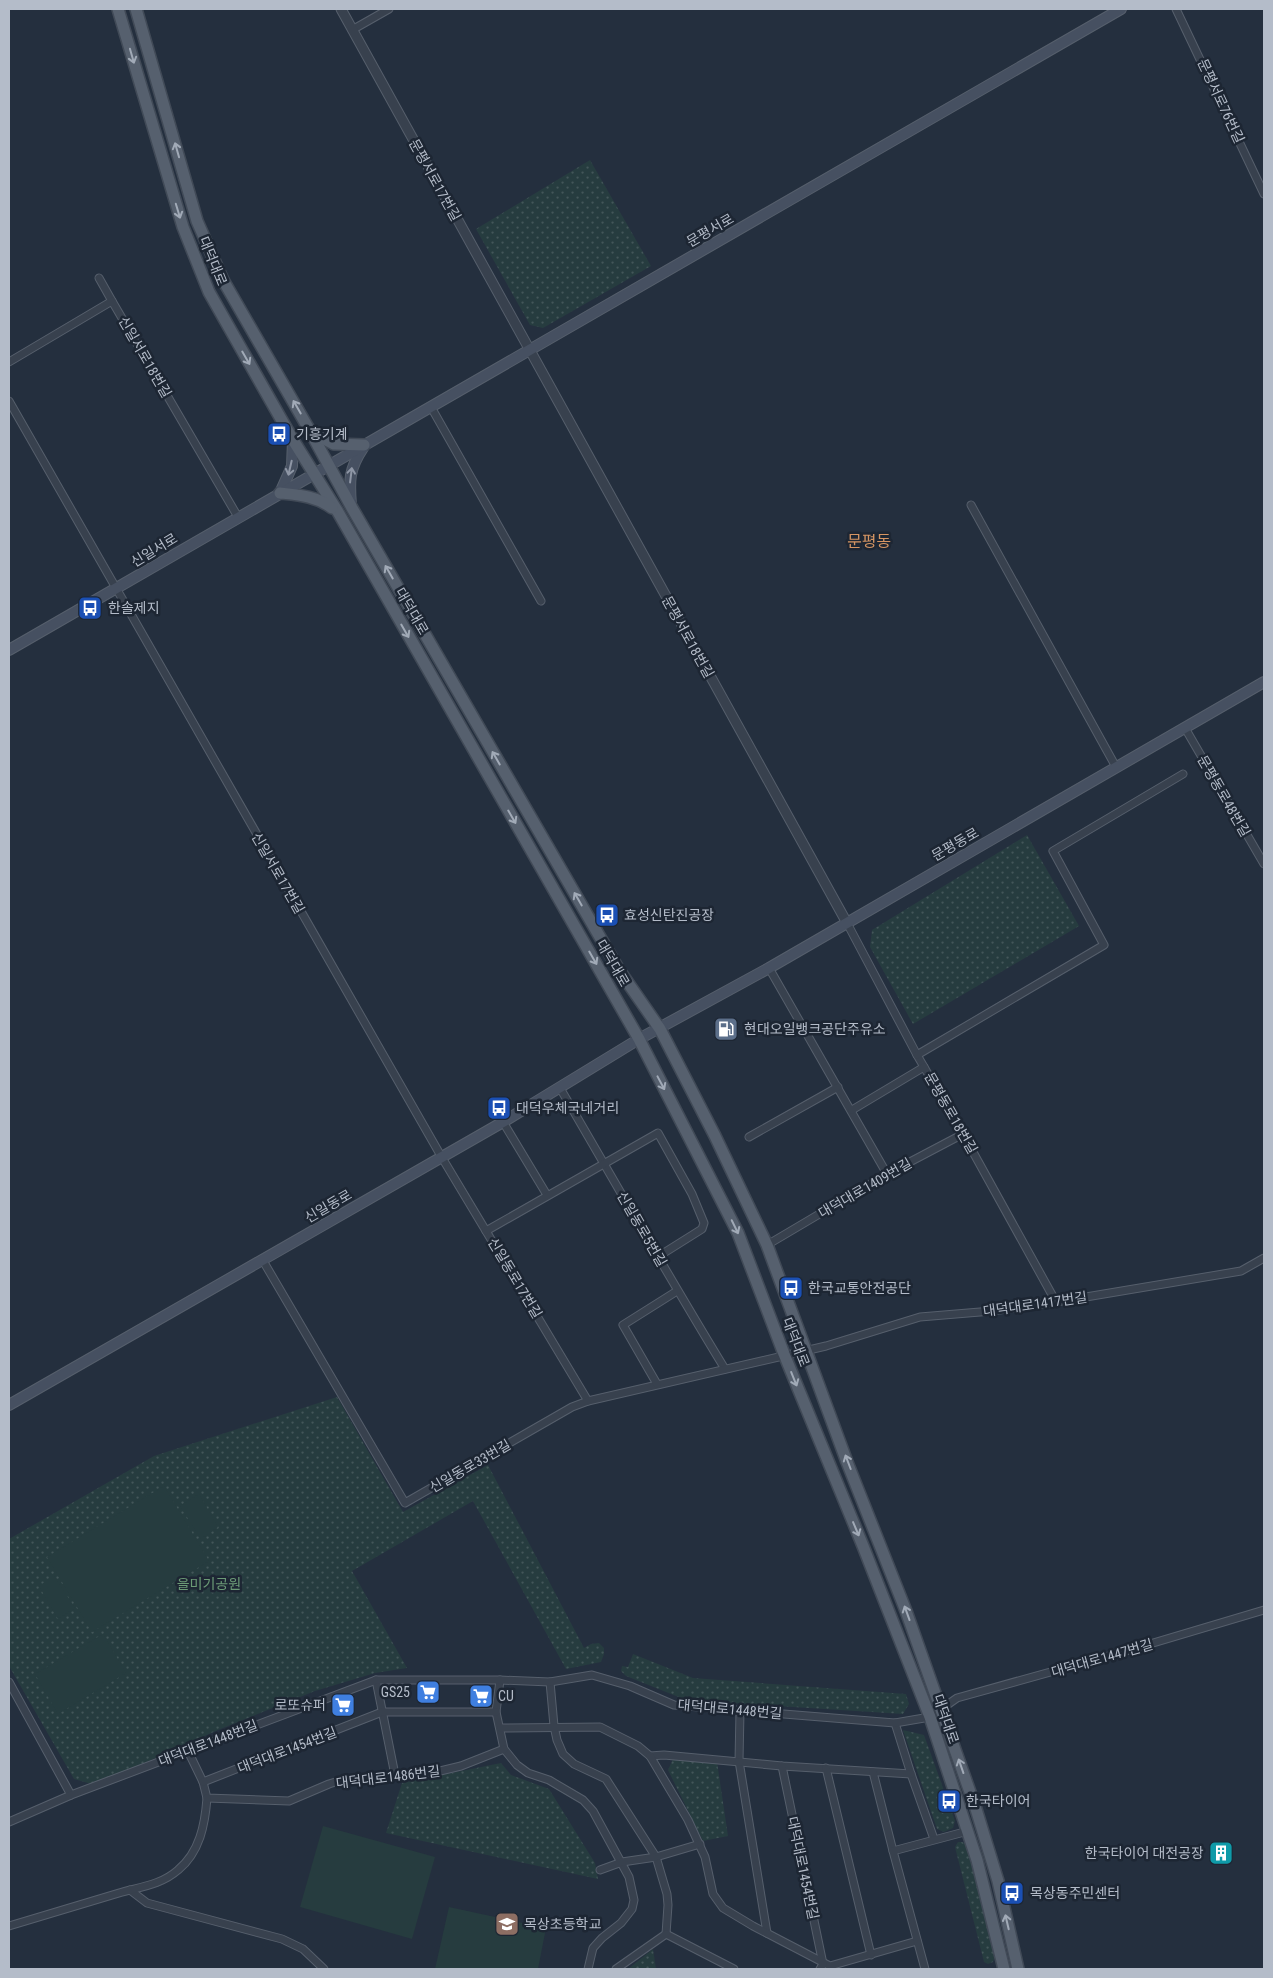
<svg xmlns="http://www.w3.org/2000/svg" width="1273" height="1978" font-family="'Roboto Condensed','Noto Sans KR',sans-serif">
<defs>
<pattern id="grass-dots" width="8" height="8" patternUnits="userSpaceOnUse" patternTransform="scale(1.25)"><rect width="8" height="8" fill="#263c3f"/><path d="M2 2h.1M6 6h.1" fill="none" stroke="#435659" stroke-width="1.8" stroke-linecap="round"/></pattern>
</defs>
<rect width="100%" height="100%" fill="#242f3e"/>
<g fill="url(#grass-dots)">
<polygon points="590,160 651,266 543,328 530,325 476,229"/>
<polygon points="1027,835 1079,926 913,1024 870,947 872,930"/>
<polygon points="337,1397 403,1512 488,1465 584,1648 591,1644 599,1643 604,1648 604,1654 601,1662 566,1669 473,1501 352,1571 407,1668 375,1673 315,1691 218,1730 95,1785 74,1779 9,1666 9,1539 154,1456"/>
<polygon points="633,1654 693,1678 906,1694 909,1704 903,1714 686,1700 626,1676 621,1671 622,1666 628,1667"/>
<polygon points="903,1730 924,1735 955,1821 953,1828 944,1832 937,1829"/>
<polygon points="673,1759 717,1762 728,1836 703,1841 668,1770"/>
<polygon points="501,1763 511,1775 549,1789 595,1863 598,1879 386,1833 402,1783"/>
<polygon points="958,1842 962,1842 966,1844 995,1957 993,1962 988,1964 984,1962 955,1847"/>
<polygon points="653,1949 656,1969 628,1969"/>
</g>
<g fill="#263c3f">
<polygon points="164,1486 209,1561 92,1632 47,1557"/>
<polygon points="199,1494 218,1527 201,1539 180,1506"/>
<polygon points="54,1576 75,1608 58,1619 39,1586"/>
<polygon points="103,1634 126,1673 58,1714 35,1674"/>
<polygon points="323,1826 435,1857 412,1939 300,1907"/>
<polygon points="449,1907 546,1928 538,1969 435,1969"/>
</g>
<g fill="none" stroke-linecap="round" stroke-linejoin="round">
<g stroke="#565f6c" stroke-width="9">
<g id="minor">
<polyline points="1176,9 1264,194"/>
<polyline points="352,30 389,9"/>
<polyline points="99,278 112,301"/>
<polyline points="9,362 112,301 238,517"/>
<polyline points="9,401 441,1156 588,1401"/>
<polyline points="431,407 541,601"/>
<polyline points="971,505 1116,767"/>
<polyline points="1185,728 1264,864"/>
<polyline points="847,923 917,1055 963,1134 1056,1302"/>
<polyline points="769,968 887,1174"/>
<polyline points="917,1055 1104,945 1053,851 1183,774"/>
<path d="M560 1088C615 1182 668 1276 725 1369"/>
<polyline points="852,1110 924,1067"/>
<polyline points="503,1122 547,1195"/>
<polyline points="749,1137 838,1087"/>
<polyline points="486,1231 658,1133 692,1194 704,1223 702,1229 659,1256"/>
<polyline points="767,1245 887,1174 963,1134"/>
<polyline points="262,1259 405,1503 572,1407 588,1401 826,1346 920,1317 992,1311 1056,1302 1241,1271 1264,1258"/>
<polyline points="657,1384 623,1325 677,1291"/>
<polyline points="376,1680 395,1775"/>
<polyline points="500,1680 496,1712 504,1749 517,1765 528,1773 549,1780 583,1800 593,1811 629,1877 634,1900 632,1909 621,1923 602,1938 593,1948 588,1969"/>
<polyline points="9,1682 71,1795"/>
<polyline points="550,1682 554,1726 557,1740 563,1754 574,1764 606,1779 656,1857 667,1894 668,1905 666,1934"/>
<polyline points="740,1711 739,1761 767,1933"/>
<polyline points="895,1723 911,1774 934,1839"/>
<polyline points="501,1728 600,1727 638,1746 650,1756 664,1755 782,1766 911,1774"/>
<polyline points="188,1751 203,1782 207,1798 289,1801 329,1784 345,1779 436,1772 461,1766 504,1749"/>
<polyline points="650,1756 688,1820 705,1857 713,1894 723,1908 753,1926 830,1966 917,1941"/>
<polyline points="782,1766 823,1964 820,1969"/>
<polyline points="826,1768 871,1955"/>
<polyline points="873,1772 893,1851"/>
<polyline points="203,1782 382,1712 496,1712"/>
<polyline points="9,1822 71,1795 376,1680 500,1680 550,1682 592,1675 630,1686 674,1705 895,1723 930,1717 957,1698 1133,1649 1264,1610"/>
<polyline points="600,1870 622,1862 656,1857 700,1844"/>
<polyline points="130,1890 147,1903 282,1939 303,1949 324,1969"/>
<path d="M9 1926C45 1915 82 1904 119 1893 140 1887 161 1885 178 1870 200 1852 205 1824 207 1798"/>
<polyline points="666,1934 734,1969"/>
<polyline points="616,1969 666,1934"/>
<polyline points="925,1969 893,1851 968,1831"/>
</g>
</g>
<g stroke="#565f6c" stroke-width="11">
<polyline id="tertiary" points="341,9 847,923"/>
</g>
<g stroke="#565f6c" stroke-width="12">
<g id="secondary">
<polyline points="280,493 292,466 293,440"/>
<path d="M351 505C349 480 349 469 363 448"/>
<polyline points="9,650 1121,9"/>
<polyline points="9,1405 503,1122 639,1039 769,968 1264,682"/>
</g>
</g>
<g stroke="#414a57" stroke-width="14">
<g id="primary">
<polyline points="118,9 183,227 209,292 293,440 338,512 639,1039 738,1233 784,1354 863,1546 930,1717 977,1860 1004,1969"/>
<polyline points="136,9 197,221 223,280 310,431 352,508 619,970 660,1029 715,1136 767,1245 847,1462 906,1611 976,1809 998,1881 1018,1969"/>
<polyline points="311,432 334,444 364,445"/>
<path d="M280 493C299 495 316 496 332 508"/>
</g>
</g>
<use href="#minor" stroke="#38414e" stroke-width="7"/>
<use href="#tertiary" stroke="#38414e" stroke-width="9"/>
<use href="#secondary" stroke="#465061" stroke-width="10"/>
<use href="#primary" stroke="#56606e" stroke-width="11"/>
</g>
<defs><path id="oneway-shaft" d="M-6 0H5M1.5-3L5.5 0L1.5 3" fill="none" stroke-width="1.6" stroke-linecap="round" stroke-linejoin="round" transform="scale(1.25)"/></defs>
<g stroke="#a1aab7">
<use href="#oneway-shaft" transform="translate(132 56) rotate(74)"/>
<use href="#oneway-shaft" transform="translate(177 150) rotate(-106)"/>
<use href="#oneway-shaft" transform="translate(178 211) rotate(73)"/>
<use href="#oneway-shaft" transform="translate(246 358) rotate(60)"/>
<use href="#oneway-shaft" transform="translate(297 407) rotate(-120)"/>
<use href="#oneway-shaft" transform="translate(389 572) rotate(-120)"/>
<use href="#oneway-shaft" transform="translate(405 631) rotate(60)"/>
<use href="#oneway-shaft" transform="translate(496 758) rotate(-120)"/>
<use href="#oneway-shaft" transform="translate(512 817) rotate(60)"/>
<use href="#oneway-shaft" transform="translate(578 899) rotate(-120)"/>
<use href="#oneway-shaft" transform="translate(593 958) rotate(60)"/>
<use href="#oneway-shaft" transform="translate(661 1083) rotate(62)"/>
<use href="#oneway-shaft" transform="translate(735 1227) rotate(64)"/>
<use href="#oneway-shaft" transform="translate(794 1379) rotate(68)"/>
<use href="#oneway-shaft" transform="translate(848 1462) rotate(-111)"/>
<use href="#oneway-shaft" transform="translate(856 1529) rotate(67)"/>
<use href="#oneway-shaft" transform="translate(907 1613) rotate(-110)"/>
<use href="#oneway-shaft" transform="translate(961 1766) rotate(-109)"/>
<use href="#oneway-shaft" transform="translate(1007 1922) rotate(-103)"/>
</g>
<g stroke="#8e96a5">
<use href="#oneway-shaft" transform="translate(290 468) rotate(103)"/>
<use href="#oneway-shaft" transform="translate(351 475) rotate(-83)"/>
</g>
<defs>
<g id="bus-square" transform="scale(1.25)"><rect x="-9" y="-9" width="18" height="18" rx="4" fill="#1a4fb4" stroke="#1d2633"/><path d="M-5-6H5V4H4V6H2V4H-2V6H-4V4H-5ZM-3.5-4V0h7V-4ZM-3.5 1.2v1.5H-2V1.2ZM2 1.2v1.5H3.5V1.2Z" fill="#fff"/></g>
<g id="fuel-square" transform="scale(1.25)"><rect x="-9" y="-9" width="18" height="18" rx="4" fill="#5c6f8a" stroke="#1d2633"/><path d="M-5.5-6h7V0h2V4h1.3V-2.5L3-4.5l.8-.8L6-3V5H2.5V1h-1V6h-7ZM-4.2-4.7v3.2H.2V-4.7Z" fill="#fff"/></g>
<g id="supermarket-square" transform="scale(1.25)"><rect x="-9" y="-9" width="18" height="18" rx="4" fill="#3f7fe0" stroke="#1d2633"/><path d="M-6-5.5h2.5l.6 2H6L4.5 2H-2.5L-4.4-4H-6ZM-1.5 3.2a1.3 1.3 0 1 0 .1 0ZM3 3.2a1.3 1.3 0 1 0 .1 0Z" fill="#fff"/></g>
<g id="building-square" transform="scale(1.25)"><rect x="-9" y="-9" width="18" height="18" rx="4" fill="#0f9aa8" stroke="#1d2633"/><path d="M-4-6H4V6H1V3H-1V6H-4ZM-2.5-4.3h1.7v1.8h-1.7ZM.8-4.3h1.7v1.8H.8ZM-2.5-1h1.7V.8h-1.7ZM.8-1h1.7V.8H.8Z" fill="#fff"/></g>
<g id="school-square" transform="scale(1.25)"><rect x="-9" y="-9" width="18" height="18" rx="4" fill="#8d6e63" stroke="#1d2633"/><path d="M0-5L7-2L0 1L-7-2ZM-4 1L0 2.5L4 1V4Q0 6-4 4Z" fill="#fff"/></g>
</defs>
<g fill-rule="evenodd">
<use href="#bus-square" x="279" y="434"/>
<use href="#bus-square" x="90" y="608"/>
<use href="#bus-square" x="607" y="915"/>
<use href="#fuel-square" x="726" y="1029"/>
<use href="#bus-square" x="499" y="1108"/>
<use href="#bus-square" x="791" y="1288"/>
<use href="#supermarket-square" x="428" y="1692"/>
<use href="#supermarket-square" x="481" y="1696"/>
<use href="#supermarket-square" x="343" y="1705"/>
<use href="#bus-square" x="949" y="1801"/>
<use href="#building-square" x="1221" y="1853"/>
<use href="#bus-square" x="1012" y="1893"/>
<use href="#school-square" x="507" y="1924"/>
</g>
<g text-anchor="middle" stroke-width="5" stroke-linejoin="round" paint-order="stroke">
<g font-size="14" fill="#b4bcc9" stroke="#1d2633">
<text transform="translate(1221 101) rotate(65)" y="5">문평서로76번길</text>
<text transform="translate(435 180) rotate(61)" y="5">문평서로17번길</text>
<text transform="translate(710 230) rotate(-30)" y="5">문평서로</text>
<text transform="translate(213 261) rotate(68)" y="5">대덕대로</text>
<text transform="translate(145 357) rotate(60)" y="5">신일서로18번길</text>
<text transform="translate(154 550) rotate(-31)" y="5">신일서로</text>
<text transform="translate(412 611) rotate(60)" y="5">대덕대로</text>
<text transform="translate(688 637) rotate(61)" y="5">문평서로18번길</text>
<text transform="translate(1224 796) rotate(60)" y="5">문평동로48번길</text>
<text transform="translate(955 844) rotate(-30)" y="5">문평동로</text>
<text transform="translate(278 873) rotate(60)" y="5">신일서로17번길</text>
<text transform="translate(613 963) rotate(60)" y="5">대덕대로</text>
<text transform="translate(951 1113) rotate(60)" y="5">문평동로18번길</text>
<text transform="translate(865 1188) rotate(-30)" y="5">대덕대로1409번길</text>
<text transform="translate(328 1206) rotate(-30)" y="5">신일동로</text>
<text transform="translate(642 1229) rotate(60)" y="5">신일동로5번길</text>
<text transform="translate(515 1278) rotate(59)" y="5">신일동로17번길</text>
<text transform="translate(1035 1304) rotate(-8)" y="5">대덕대로1417번길</text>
<text transform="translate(796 1342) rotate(69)" y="5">대덕대로</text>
<text transform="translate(470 1466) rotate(-30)" y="5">신일동로33번길</text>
<text transform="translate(1102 1658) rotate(-16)" y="5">대덕대로1447번길</text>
<text transform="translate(730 1709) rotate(5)" y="5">대덕대로1448번길</text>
<text transform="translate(946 1719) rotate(71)" y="5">대덕대로</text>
<text transform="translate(208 1743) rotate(-21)" y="5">대덕대로1448번길</text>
<text transform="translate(287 1750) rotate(-21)" y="5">대덕대로1454번길</text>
<text transform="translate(388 1777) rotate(-7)" y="5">대덕대로1486번길</text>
<text transform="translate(803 1868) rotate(78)" y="5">대덕대로1454번길</text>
</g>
<g font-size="14" fill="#b4bcc9" stroke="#1d2633" text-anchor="start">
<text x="296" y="439">기흥기계</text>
<text x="108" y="613">한솔제지</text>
<text x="624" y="920">효성신탄진공장</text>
<text x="744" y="1034">현대오일뱅크공단주유소</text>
<text x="516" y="1113">대덕우체국네거리</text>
<text x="808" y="1293">한국교통안전공단</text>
<text x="410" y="1697" text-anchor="end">GS25</text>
<text x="498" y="1701">CU</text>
<text x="326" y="1710" text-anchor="end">로또슈퍼</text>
<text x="966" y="1806">한국타이어</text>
<text x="1204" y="1858" text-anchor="end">한국타이어 대전공장</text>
<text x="1030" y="1898">목상동주민센터</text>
<text x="524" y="1929">목상초등학교</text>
</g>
<g font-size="14" fill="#6b9a76" stroke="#1d2633">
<text x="209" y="1589">을미기공원</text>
</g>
<g font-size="16" fill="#d59563" stroke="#1d2633">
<text x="869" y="547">문평동</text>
</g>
</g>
<rect width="1273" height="1978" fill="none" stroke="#b4bcc9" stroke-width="20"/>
</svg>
